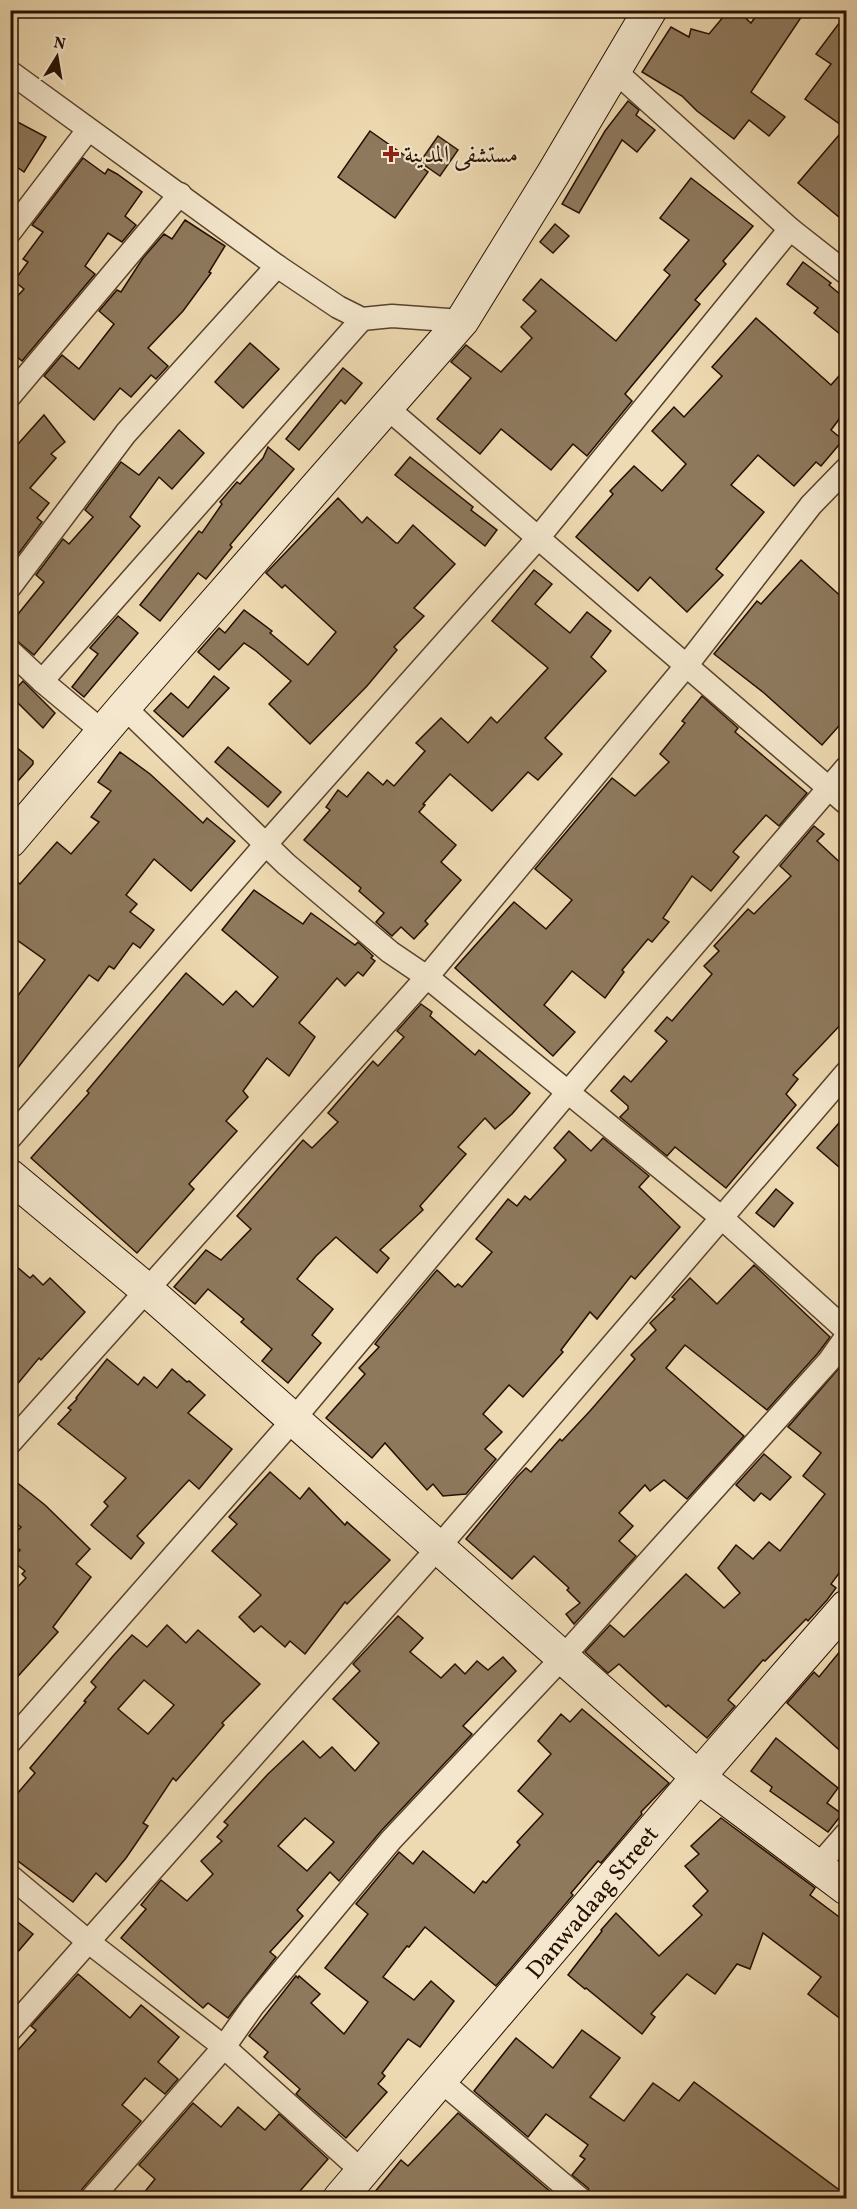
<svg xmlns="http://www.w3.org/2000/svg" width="857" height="2209" font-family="Vollkorn,Amiri,serif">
  <rect width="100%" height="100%" fill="#eedab2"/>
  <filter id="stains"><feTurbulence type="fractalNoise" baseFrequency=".00333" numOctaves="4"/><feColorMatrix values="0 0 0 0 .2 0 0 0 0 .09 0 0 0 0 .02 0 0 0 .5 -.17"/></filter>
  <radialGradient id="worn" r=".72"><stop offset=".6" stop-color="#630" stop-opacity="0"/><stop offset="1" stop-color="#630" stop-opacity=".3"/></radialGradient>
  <g fill="#8e795d" stroke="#260f00" stroke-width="1.5" fill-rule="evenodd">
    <path d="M 729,10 L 737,10 L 751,23 L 760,10 L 806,10 L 751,92 L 785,117 L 769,136 L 749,120 L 734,139 L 697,111 L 682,96 L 642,72 L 671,27 L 689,37 L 691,29 L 709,34 Z"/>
    <path d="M 846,14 L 846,223 L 798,183 L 845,128 L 805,99 L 831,64 L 816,54 Z"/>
    <path d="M 628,101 L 639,110 L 636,115 L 655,130 L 637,152 L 622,140 L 579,213 L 562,204 L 605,131 Z"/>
    <path d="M 10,118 L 46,137 L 24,172 L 10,162 Z"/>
    <path d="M 370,131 L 428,172 L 395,218 L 338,177 Z"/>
    <path d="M 438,136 L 458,150 L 440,176 L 420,162 Z"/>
    <path d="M 83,158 L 105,174 L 108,169 L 117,174 L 142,192 L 125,216 L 136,225 L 122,242 L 108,233 L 85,266 L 95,274 L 22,361 L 10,351 L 10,304 L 24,289 L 14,281 L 28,262 L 23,259 L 43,232 L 32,225 Z"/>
    <path d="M 691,178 L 753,226 L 723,261 L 726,264 L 695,300 L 700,304 L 625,394 L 632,401 L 587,456 L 573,444 L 551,470 L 501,429 L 480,454 L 437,419 L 471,378 L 451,362 L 466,345 L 501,372 L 532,338 L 521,327 L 536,311 L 523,300 L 541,279 L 616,341 L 670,275 L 664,270 L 689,240 L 660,218 Z"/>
    <path d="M 185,220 L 225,246 L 209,272 L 211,273 L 183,311 L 148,348 L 168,366 L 156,379 L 151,375 L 131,397 L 120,388 L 94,420 L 44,376 L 62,355 L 79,369 L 114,324 L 99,311 L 117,290 L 121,292 L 143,258 L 164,234 L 172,239 Z"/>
    <path d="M 555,224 L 569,236 L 553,253 L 540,242 Z"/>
    <path d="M 803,262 L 831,283 L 829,285 L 846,299 L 846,339 L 814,313 L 818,308 L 787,284 Z"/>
    <path d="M 756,318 L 831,385 L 846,368 L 846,410 L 831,430 L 843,440 L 821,466 L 816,462 L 794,486 L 758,455 L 731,485 L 764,512 L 716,569 L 723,575 L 687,612 L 650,577 L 638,591 L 576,537 L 613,494 L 610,491 L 634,466 L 662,491 L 686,464 L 652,431 L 674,407 L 684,417 L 722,376 L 712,367 Z"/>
    <path d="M 250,343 L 279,369 L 243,408 L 215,382 Z"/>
    <path d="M 343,368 L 362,383 L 345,404 L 341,400 L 299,450 L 286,439 Z"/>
    <path d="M 44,415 L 65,442 L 51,454 L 56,458 L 30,488 L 49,503 L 37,518 L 42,522 L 16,557 L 10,552 L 10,453 Z"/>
    <path d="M 179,430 L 204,453 L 172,489 L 159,477 L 130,517 L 140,526 L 34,655 L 10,635 L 10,624 L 44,582 L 36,575 L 63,539 L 69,544 L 93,517 L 85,510 L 121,462 L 139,475 Z"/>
    <path d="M 268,447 L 294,469 L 230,545 L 232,547 L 206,579 L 198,573 L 160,621 L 140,605 L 199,531 L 202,533 L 222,504 L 220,502 L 237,482 L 240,484 L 263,458 Z"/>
    <path d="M 410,457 L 473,507 L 471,510 L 497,530 L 485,546 L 395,475 Z"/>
    <path d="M 338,498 L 362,523 L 367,517 L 396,543 L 398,543 L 413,525 L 455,564 L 414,608 L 424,616 L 394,647 L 397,650 L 367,686 L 310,744 L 269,704 L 291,681 L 256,651 L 244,643 L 219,670 L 198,652 L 219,628 L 225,633 L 244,610 L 272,631 L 270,633 L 308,665 L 336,632 L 285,585 L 282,588 L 266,573 Z"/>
    <path d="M 801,560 L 846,601 L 846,718 L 822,745 L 764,693 L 714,654 L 757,601 L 761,604 Z"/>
    <path d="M 534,570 L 552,584 L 535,604 L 570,633 L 587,612 L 611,631 L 591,657 L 606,671 L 545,738 L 562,754 L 538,780 L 528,772 L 492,811 L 450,774 L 423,804 L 425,805 L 419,812 L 456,845 L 441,862 L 461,880 L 425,921 L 428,924 L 414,939 L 401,927 L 392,936 L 376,922 L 384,913 L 359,891 L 361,888 L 304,840 L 330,810 L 326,807 L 338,790 L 347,797 L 368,772 L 383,785 L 387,780 L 394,786 L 425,751 L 416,743 L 441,718 L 468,743 L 491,717 L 497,723 L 548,668 L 492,621 Z"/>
    <path d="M 118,616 L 138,633 L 84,697 L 72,687 L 98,654 L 90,648 Z"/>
    <path d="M 214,676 L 229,688 L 183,737 L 154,711 L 171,693 L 188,708 Z"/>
    <path d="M 23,681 L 55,713 L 43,728 L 10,695 Z"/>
    <path d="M 702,696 L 738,728 L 735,732 L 807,793 L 779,826 L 766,815 L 733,852 L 739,857 L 711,891 L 692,876 L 663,918 L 669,922 L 652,942 L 648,939 L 622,970 L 624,972 L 605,998 L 572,971 L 544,1005 L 575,1032 L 553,1056 L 455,968 L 514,902 L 546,929 L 572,900 L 535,869 L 612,778 L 635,796 L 669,762 L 660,754 L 685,723 L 682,721 Z"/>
    <path d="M 10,742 L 33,761 L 33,764 L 10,790 Z"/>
    <path d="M 228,747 L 281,792 L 268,807 L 215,762 Z"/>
    <path d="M 120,752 L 150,774 L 203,823 L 207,818 L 235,841 L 191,891 L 154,859 L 126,895 L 137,904 L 130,912 L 154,930 L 140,948 L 133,943 L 114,969 L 109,966 L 98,981 L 89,975 L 10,1078 L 10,1006 L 45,960 L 10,935 L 10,876 L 20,884 L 57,842 L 71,854 L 99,822 L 91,817 L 111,791 L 98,782 Z"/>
    <path d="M 814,826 L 824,834 L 817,841 L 846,868 L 846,1019 L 793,1075 L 798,1079 L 786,1094 L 796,1105 L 726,1188 L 675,1147 L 667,1156 L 620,1117 L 628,1109 L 628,1106 L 611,1091 L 624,1076 L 631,1082 L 667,1041 L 655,1031 L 667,1017 L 672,1021 L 712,974 L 704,966 L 719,951 L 714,946 L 726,933 L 748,909 L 754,914 L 791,876 L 780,866 Z"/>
    <path d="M 254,890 L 303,924 L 311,913 L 355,945 L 358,942 L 373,956 L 371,958 L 375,961 L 363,976 L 358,972 L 345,986 L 337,978 L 299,1023 L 315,1037 L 289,1076 L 267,1058 L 243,1091 L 248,1097 L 226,1121 L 237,1131 L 189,1184 L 194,1189 L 137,1253 L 31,1158 L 89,1093 L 87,1091 L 186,973 L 223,1005 L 236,991 L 253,1007 L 278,977 L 222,930 Z"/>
    <path d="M 421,1004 L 432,1012 L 430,1016 L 475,1055 L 479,1050 L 530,1093 L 512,1114 L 495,1129 L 485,1118 L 458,1147 L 466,1154 L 420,1206 L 423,1210 L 380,1250 L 389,1258 L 377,1273 L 336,1237 L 316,1256 L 297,1279 L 333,1309 L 312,1335 L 321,1343 L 288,1383 L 262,1361 L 272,1349 L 241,1322 L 244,1319 L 208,1289 L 195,1304 L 174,1287 L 206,1250 L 221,1260 L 251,1229 L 237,1216 L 303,1140 L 312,1148 L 338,1122 L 328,1113 L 373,1061 L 378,1066 L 404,1037 L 397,1031 Z"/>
    <path d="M 846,1115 L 846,1173 L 817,1148 Z"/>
    <path d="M 569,1131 L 591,1151 L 603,1138 L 649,1176 L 639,1187 L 680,1227 L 635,1279 L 631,1276 L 597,1319 L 590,1312 L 561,1350 L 563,1352 L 523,1397 L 509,1385 L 483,1414 L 502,1432 L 485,1449 L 496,1459 L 466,1494 L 443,1496 L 433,1484 L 427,1490 L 385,1443 L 372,1458 L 326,1418 L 365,1374 L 359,1368 L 379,1347 L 375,1344 L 378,1340 L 437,1270 L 455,1287 L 458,1284 L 462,1287 L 492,1252 L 476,1239 L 508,1199 L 517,1206 L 525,1196 L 530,1200 L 566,1160 L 554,1148 Z"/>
    <path d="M 776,1189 L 793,1203 L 774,1227 L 756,1213 Z"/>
    <path d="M 10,1261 L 30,1278 L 33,1275 L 43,1285 L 50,1278 L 85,1312 L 41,1360 L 39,1358 L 10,1393 Z"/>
    <path d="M 754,1265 L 830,1337 L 818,1353 L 767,1410 L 685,1345 L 666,1368 L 744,1436 L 687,1499 L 664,1480 L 650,1491 L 645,1485 L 619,1513 L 633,1526 L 619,1541 L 636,1556 L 574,1624 L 566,1614 L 580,1603 L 567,1590 L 569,1588 L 534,1556 L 512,1579 L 466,1539 L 517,1477 L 526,1468 L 531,1472 L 560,1439 L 562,1441 L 590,1411 L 635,1359 L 631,1355 L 656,1330 L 650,1323 L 675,1299 L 672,1297 L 690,1278 L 717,1304 Z"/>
    <path d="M 107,1359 L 138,1385 L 144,1377 L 157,1388 L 172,1369 L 187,1382 L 189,1381 L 205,1395 L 188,1413 L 232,1449 L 199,1489 L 189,1480 L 137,1536 L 144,1543 L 131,1559 L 91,1525 L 108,1506 L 104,1502 L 126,1478 L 58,1424 L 71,1410 L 68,1408 L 77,1399 L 76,1398 Z"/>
    <path d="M 846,1360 L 846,1564 L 831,1584 L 836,1588 L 827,1600 L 808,1621 L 806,1619 L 765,1661 L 763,1660 L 728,1700 L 735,1706 L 707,1738 L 668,1705 L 666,1707 L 619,1664 L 608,1673 L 585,1652 L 610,1625 L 624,1637 L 686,1574 L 724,1608 L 740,1593 L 718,1568 L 736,1545 L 753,1559 L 769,1542 L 780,1551 L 825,1494 L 803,1476 L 821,1453 L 788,1427 Z"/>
    <path d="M 764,1454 L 791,1477 L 770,1500 L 761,1493 L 754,1501 L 736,1485 Z"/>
    <path d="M 270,1472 L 300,1499 L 309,1488 L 345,1525 L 347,1522 L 390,1560 L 347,1604 L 345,1602 L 305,1654 L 290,1641 L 285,1647 L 261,1626 L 254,1632 L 239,1617 L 261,1595 L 212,1551 L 237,1524 L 229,1517 Z"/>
    <path d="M 10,1477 L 45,1505 L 90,1549 L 76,1564 L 91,1577 L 53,1627 L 58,1632 L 10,1685 L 10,1595 L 26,1578 L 22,1574 L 25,1571 L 11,1560 L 20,1550 L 10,1542 L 10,1538 L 21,1527 L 10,1519 Z"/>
    <path d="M 398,1616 L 423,1638 L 410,1652 L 441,1678 L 455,1664 L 465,1674 L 477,1661 L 488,1670 L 503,1657 L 516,1671 L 463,1726 L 472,1734 L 381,1831 L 339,1881 L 330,1872 L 297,1910 L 303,1916 L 270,1952 L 276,1957 L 228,2018 L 208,2003 L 203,2008 L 121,1938 L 146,1909 L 141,1905 L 161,1880 L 187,1901 L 213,1874 L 201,1861 L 222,1841 L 217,1837 L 228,1825 L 224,1822 L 268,1774 L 303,1741 L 320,1758 L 332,1747 L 355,1771 L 379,1743 L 333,1699 L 360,1671 L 353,1664 ZM 305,1818 L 334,1842 L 307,1871 L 278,1846 Z"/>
    <path d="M 167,1625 L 186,1643 L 198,1630 L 260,1684 L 222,1723 L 224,1725 L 176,1781 L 173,1778 L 143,1823 L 148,1826 L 126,1858 L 106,1882 L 96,1873 L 73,1902 L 10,1855 L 10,1802 L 35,1773 L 30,1768 L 86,1702 L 84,1701 L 96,1687 L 91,1682 L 113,1656 L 132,1635 L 147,1647 ZM 144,1680 L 174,1705 L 148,1734 L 118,1709 Z"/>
    <path d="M 846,1644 L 846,1756 L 787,1703 L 814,1672 L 819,1677 Z"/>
    <path d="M 582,1709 L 669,1783 L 641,1812 L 642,1814 L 601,1863 L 598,1861 L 571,1893 L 573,1895 L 496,1986 L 425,1927 L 409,1947 L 407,1946 L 383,1977 L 414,2000 L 431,1981 L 454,2001 L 420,2047 L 408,2039 L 382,2073 L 385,2076 L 378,2084 L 387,2092 L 346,2138 L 296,2094 L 300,2089 L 264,2057 L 268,2052 L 249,2036 L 296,1976 L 298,1978 L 299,1976 L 320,1994 L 311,2003 L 344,2034 L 368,2002 L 325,1968 L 368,1914 L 356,1904 L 399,1852 L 413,1864 L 423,1851 L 474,1893 L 483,1881 L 486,1883 L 520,1845 L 517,1842 L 543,1814 L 518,1791 L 551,1754 L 538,1741 L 561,1714 L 570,1722 Z"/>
    <path d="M 776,1738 L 838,1788 L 827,1803 L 842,1814 L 828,1832 L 770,1791 L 772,1787 L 751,1771 Z"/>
    <path d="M 721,1818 L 815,1888 L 810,1895 L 846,1922 L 846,2023 L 808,1994 L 821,1977 L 763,1933 L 750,1969 L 737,1964 L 715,1994 L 687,1974 L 651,2014 L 655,2017 L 642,2034 L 586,1988 L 585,1989 L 568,1975 L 602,1931 L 601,1930 L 616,1913 L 659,1956 L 702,1915 L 693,1906 L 708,1891 L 685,1866 L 699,1854 L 691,1846 Z"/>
    <path d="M 10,1916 L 33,1934 L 10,1961 Z"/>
    <path d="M 78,1974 L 130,2018 L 141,2005 L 179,2037 L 158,2062 L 178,2079 L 165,2094 L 145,2078 L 122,2105 L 141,2121 L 82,2189 L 79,2199 L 10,2199 L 10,2059 L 36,2030 L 31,2026 Z"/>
    <path d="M 582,2030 L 620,2058 L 590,2097 L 624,2121 L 653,2083 L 679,2101 L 694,2082 L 846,2195 L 846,2199 L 592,2199 L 588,2188 L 572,2175 L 585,2159 L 580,2156 L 588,2145 L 546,2114 L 528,2137 L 474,2091 L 516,2038 L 553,2068 Z"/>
    <path d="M 193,2103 L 221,2127 L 238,2107 L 265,2130 L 279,2114 L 328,2159 L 293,2199 L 139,2199 L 155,2179 L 139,2165 Z"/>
    <path d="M 458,2113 L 559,2199 L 369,2199 L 401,2160 L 408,2166 Z"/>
  </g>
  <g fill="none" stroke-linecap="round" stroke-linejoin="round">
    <defs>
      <g id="street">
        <path d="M 615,71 L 790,229 L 846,273"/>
        <path d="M 10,72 L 277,266 L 338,307 L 362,319 L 392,316 L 462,321"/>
        <path d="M 10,232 L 88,130"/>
        <path d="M 10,396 L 180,194"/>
        <path d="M 386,407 L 846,803"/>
        <path d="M 10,587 L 126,433 L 277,266"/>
        <path d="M 10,651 L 42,681 L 103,732"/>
        <path d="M 42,681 L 362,319"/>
        <path d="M 124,707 L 286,864 L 390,952 L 427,977 L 722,1218 L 846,1330"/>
        <path d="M 10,1138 L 266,844 L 538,538 L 790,229"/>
        <path d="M 10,1443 L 427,977 L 686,666 L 811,505 L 846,469"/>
        <path d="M 10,1742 L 293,1420 L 568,1092 L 846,768"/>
        <path d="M 818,1866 L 846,1834"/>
        <path d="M 10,1876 L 90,1943 L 224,2047 L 363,2172"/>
        <path d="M 10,2030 L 437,1549 L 846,1073"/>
        <path d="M 441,2081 L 579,2198"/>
        <path d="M 92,2198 L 224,2047 L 253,2006 L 391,1840 L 562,1658 L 829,1361 L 846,1337"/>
      </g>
      <g id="secondary">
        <path d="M 10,841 L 124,707 L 462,321 L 553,174 L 650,10"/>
        <path d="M 10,1176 L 147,1290 L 698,1777 L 846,1888"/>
        <path d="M 340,2198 L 698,1777 L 846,1607"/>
      </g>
    </defs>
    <use href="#street" stroke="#58422c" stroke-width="25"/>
    <use href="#secondary" stroke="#260f00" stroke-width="35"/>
    <use href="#street" stroke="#f4e7cd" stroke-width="22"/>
    <use href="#secondary" stroke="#f4e7cd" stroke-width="33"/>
  </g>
  <path fill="#8f2418" stroke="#f4e7cd" stroke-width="2" d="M388 145h6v6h6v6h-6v6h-6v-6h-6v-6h6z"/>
  <g text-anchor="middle" stroke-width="4.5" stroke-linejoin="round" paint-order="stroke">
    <g font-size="24" fill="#260f00" stroke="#f4e7cd" text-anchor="start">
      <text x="404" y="162">مستشفى المدينة</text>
    </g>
    <g font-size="24" fill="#260f00" stroke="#f4e7cd">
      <text transform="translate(592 1902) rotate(-50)" y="8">Danwadaag Street</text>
    </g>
  </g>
  <rect width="857" height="2209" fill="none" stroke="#eedab2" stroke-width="36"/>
  <rect x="12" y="12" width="833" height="2185" fill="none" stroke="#260f00" stroke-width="3"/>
  <rect x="18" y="18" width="821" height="2173" fill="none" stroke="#260f00" stroke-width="1.5"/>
  <g transform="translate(57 57) rotate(11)" stroke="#f4e7cd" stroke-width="4.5" paint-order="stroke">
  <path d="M0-4.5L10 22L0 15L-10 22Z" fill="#260f00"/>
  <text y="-9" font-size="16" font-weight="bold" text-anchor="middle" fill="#260f00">N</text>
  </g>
  <rect width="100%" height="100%" filter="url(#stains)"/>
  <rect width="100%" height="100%" fill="url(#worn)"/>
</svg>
